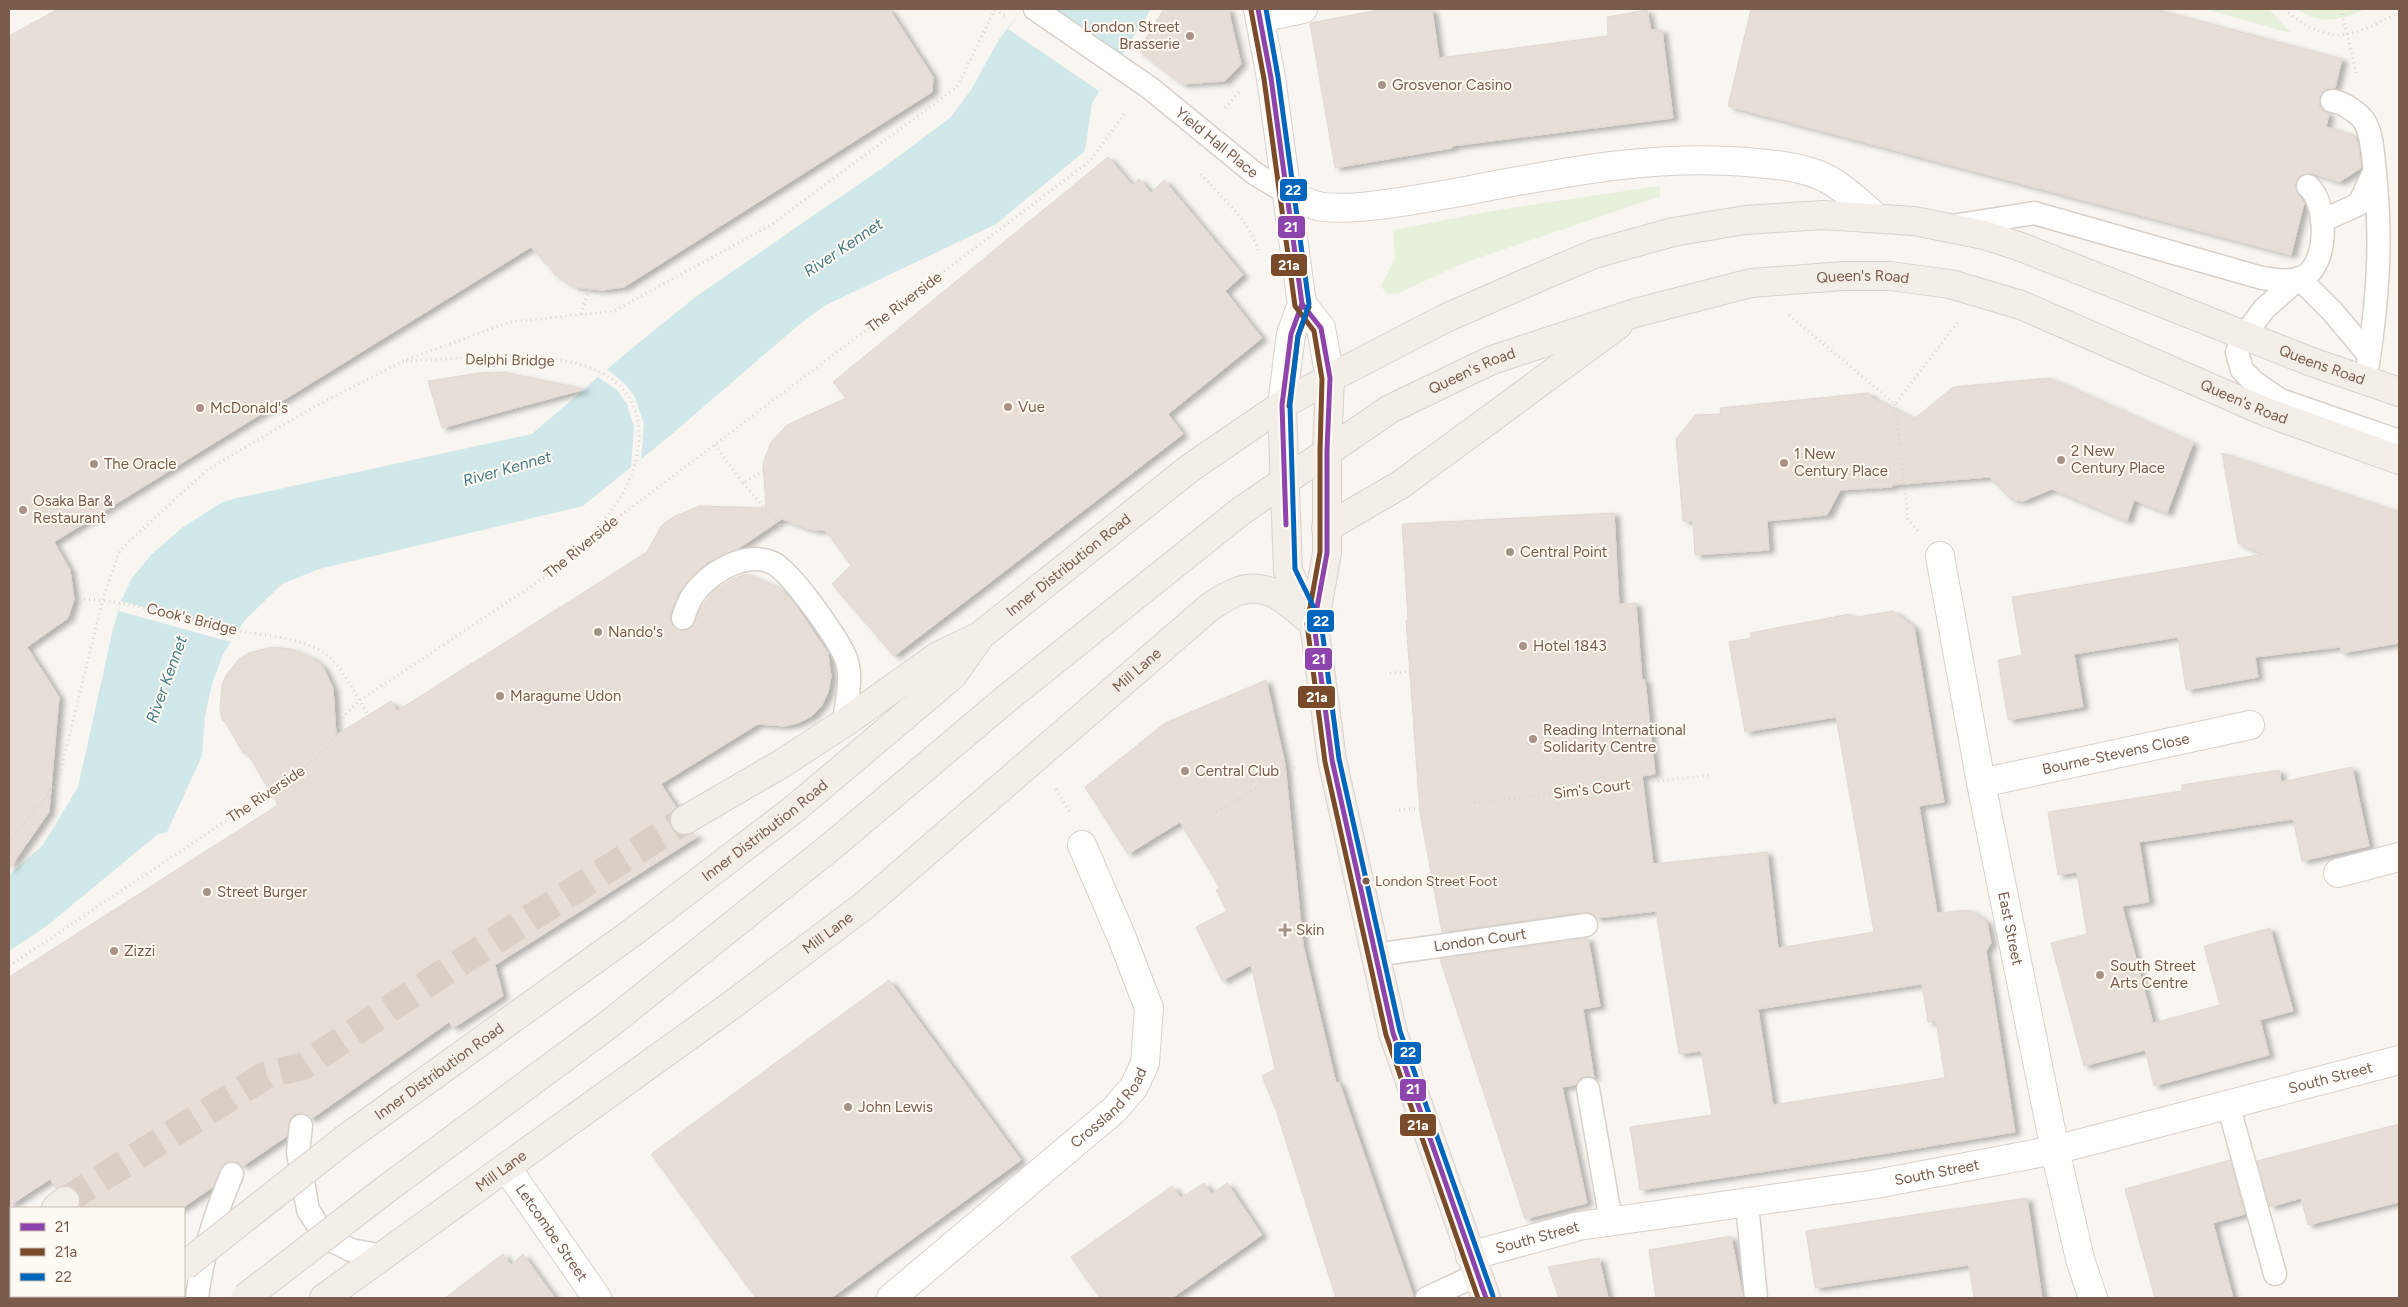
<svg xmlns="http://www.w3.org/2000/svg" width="2408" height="1307" font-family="Figtree,sans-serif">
  <defs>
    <filter id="shadow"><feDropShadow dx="5.5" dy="3" stdDeviation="2.5" flood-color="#0004"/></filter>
  </defs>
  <rect width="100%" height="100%" fill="#f9f5f0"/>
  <g fill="#e7f0db">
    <path d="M 2204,9 L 2269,9 L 2291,33 Z"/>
    <path d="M 2297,9 L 2366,9 C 2342,20 2320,26 2297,9 Z"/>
    <path d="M 1659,186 L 1660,196 L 1461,264 L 1397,294 L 1386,293 L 1381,286 L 1395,259 L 1393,230 L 1498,210 Z"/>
  </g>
  <path fill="#d0e8ea" d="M 1022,9 L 1151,9 L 1092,103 L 1085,151 L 996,224 L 824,306 L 795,328 L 672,434 L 583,506 L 319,569 L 282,584 L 245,620 L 223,654 L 212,684 L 205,716 L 202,756 L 167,832 L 158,834 L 48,925 L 9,951 L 9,875 L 43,845 L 78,787 L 112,633 L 121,601 L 132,578 L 151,555 L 183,527 L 221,503 L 233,499 L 532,434 L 619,359 L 694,298 L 891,162 L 951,117 L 971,90 L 998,41 Z"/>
  <g fill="#f9f5f0">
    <path d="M 1022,9 L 1052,9 L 1123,57 L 1099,91 L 1008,29 Z"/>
    <path d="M 607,369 L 625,384 L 635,397 L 644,425 L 641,459 L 631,467 L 634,427 L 627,404 L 617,390 L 598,377 Z"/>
    <path d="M 121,601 L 238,631 L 231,642 L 119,611 Z"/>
  </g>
  <g fill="#e6ded7" stroke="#e2d8d2" fill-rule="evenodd" filter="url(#shadow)">
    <path d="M 58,9 L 889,9 L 933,77 L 932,92 L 624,287 L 602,290 L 575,287 L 555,274 L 531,247 L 54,542 L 70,570 L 74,599 L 68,618 L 27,647 L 59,697 L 49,812 L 9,869 L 9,36 Z"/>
    <path d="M 1164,9 L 1228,9 L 1241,64 L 1225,81 L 1182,84 L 1138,50 Z"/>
    <path d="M 1384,9 L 1432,9 L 1439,58 L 1608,36 L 1607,17 L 1647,10 L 1651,30 L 1662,30 L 1673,118 L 1452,146 L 1452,148 L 1335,168 L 1310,23 Z"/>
    <path d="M 1751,9 L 2155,9 L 2342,59 L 2335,88 L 2328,88 L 2322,92 L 2319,98 L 2319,105 L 2323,111 L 2329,114 L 2326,127 L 2353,135 L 2358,143 L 2361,168 L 2339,182 L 2312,173 L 2300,176 L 2296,182 L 2295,188 L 2304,203 L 2291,255 L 1728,106 Z"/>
    <path d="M 1108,157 L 1132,185 L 1139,179 L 1151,193 L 1164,180 L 1243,275 L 1225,291 L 1262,338 L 1168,414 L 1183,434 L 894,656 L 832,584 L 851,565 L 825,530 L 813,530 L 782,519 L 739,548 L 708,562 L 687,582 L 678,594 L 670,614 L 670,621 L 674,627 L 685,631 L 691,628 L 701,607 L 714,591 L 732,579 L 746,574 L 779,588 L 792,600 L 828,653 L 831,677 L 828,692 L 822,705 L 812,716 L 798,723 L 785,726 L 758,724 L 661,784 L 676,807 L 671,813 L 669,820 L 672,828 L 678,834 L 686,836 L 694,833 L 697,837 L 495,965 L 503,996 L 453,1028 L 449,1022 L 311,1119 L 303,1113 L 295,1114 L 290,1119 L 287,1136 L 243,1166 L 237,1162 L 224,1163 L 213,1187 L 182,1208 L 79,1208 L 80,1199 L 77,1191 L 70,1186 L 63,1186 L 56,1188 L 50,1179 L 9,1206 L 9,977 L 278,805 L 246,751 L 243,753 L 226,723 L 222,720 L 220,708 L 222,685 L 226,675 L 240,658 L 249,653 L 271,647 L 291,649 L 312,658 L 323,667 L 333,688 L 336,735 L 391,701 L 397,711 L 625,566 L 647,552 L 661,526 L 673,517 L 699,506 L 766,508 L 763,463 L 771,442 L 787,425 L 846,398 L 833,382 Z"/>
    <path d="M 503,372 L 585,389 L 442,428 L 428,381 L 479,373 Z"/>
    <path d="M 2049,378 L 2193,443 L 2167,513 L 2134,500 L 2127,521 L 2052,489 L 2023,501 L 2011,499 L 1989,477 L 1892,485 L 1892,487 L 1840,490 L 1827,515 L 1767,521 L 1769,550 L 1695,555 L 1693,521 L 1683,521 L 1676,439 L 1695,415 L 1721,414 L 1720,408 L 1868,393 L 1874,399 L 1914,419 L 1953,387 Z"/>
    <path d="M 2222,453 L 2399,512 L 2399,643 L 2342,653 L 2340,647 L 2255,657 L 2258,677 L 2186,690 L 2178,637 L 2074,654 L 2083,707 L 2008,720 L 1998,660 L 2022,655 L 2012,597 L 2264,554 L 2238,543 Z"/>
    <path d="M 1614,513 L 1619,604 L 1636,603 L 1642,680 L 1645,680 L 1655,774 L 1642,776 L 1653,864 L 1767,852 L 1778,948 L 1874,932 L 1836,717 L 1745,732 L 1729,642 L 1751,638 L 1750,633 L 1850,614 L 1851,618 L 1893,611 L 1914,627 L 1944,802 L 1919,806 L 1937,913 L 1969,910 L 1987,922 L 1991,943 L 1986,951 L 2015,1132 L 1888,1153 L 1640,1190 L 1630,1127 L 1712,1115 L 1701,1051 L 1679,1054 L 1656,911 L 1597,918 L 1591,913 L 1584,912 L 1442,932 L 1420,813 L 1406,620 L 1408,620 L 1402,524 ZM 1922,984 L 1928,1022 L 1936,1021 L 1945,1078 L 1773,1105 L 1758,1009 Z"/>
    <path d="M 1266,680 L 1285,764 L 1303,945 L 1336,1083 L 1339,1082 L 1414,1298 L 1336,1298 L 1276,1110 L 1262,1076 L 1275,1069 L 1251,965 L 1222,981 L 1196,927 L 1227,911 L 1216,890 L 1220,888 L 1180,822 L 1128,854 L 1085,787 L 1165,723 Z"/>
    <path d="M 2352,767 L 2369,846 L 2302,861 L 2293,819 L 2139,842 L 2149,902 L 2122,906 L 2153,1023 L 2220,1005 L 2204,946 L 2270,928 L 2293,1011 L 2260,1020 L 2269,1055 L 2154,1086 L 2145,1050 L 2084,1066 L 2051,943 L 2087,934 L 2077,872 L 2058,875 L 2048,812 L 2182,791 L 2182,785 L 2279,770 L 2281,782 Z"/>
    <path d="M 1588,938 L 1600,1006 L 1583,1009 L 1594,1078 L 1585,1076 L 1579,1079 L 1576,1085 L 1562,1087 L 1587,1203 L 1525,1219 L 1440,959 Z"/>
    <path d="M 889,980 L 1021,1160 L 831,1298 L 756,1298 L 651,1154 Z"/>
    <path d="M 2399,1124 L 2399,1202 L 2308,1225 L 2301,1198 L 2270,1207 L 2257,1161 Z"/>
    <path d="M 2230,1160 L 2245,1214 L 2213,1223 L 2233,1298 L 2155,1298 L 2125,1189 Z"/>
    <path d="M 1204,1183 L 1212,1194 L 1227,1183 L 1262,1235 L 1172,1298 L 1100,1298 L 1071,1257 L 1172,1186 L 1181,1198 Z"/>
    <path d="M 2027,1198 L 2042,1298 L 1974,1298 L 1969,1265 L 1815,1288 L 1806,1231 Z"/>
    <path d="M 1731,1236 L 1743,1298 L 1656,1298 L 1649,1250 Z"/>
    <path d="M 503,1254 L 511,1265 L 523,1254 L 555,1298 L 445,1298 Z"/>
    <path d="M 1599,1258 L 1608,1298 L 1559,1298 L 1548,1267 Z"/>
  </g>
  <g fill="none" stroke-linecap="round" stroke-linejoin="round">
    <path stroke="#d9cfc7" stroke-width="28" stroke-dasharray="28 14" stroke-linecap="butt" d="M 65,1201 L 266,1075 L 303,1066 L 442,974 L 685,820"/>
    <defs>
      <g id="lane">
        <path id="s1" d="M 1035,9 L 1150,88 L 1254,173 L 1287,193"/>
        <path d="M 2332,101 C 2343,102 2361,114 2366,124 C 2373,139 2373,157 2375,173 C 2382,241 2378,296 2368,364"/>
        <path d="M 2322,221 L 2359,204 L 2374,172"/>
        <path d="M 1952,226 L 2034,213 L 2262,278 C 2276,280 2290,283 2303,277 C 2329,265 2328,203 2308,186"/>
        <path d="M 2369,355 L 2332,311 L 2299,278 L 2264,309 L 2244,336 L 2237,352 L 2242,370 L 2254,382 L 2280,400 L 2399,441"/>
        <path d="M 683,618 C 685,612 687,606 690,600 C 704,575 745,549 773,563 C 793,574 835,635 845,656 C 854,676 846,702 844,723"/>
        <path id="s2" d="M 1375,955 L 1586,925"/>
        <path d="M 1588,1089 L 1611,1221"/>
        <path d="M 2228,1104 L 2275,1274"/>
        <path d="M 301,1126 L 298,1152 L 308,1210 L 326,1238 L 351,1250 L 383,1256"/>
        <path d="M 1747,1203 L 1756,1298"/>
        <path d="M 197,1298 C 202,1255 215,1214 232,1174"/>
        <path d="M 1427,1298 L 1477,1275"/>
      </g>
      <g id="street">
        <path d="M 1258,9 L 1271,78 L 1302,304 L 1321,328 L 1330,378"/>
        <path d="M 1260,18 L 1303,9"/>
        <path d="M 1287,193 C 1296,197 1305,202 1314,205 C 1344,214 1417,199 1449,194 C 1550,175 1654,152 1757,163 C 1779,165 1799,167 1819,175 C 1841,184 1859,203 1877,218"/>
        <path d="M 1282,405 L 1291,334 L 1302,304"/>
        <path id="s3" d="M 1940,556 L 1981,783 L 2055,1150 L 2080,1259 L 2093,1298"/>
        <path id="s4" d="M 1981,783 L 2250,725"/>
        <path d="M 2338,873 L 2399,857"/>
        <path id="s5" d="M 506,1167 L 597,1298"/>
        <path id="s6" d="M 1470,1256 L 1579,1226 L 1876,1184 L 2055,1150 L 2399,1060"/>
        <path id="s7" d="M 891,1298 L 1114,1110 L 1134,1087 L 1145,1063 L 1149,1008 L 1122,938 L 1082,845"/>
      </g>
      <g id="primary">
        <path d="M 1330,378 L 1327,451 L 1327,553 L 1314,624 L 1332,760 L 1393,1033 L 1486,1298"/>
        <path d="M 1282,405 L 1288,571 L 1310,616"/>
        <path d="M 1326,528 L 1400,485 L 1618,325"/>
        <path d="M 685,820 L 781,764 L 844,723 L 938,656 L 978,637"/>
        <path id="s8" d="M 345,1139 L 633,932 L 793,810 L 953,675 L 981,635 L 1190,468 L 1282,405 L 1330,378 L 1446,318 L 1528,282 L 1594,254 L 1673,232 L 1745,220 L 1823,215 L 1914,221 L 1984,235 L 2021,247 L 2309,361 L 2399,392"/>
        <path id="s9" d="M 385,1190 L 608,1025 L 833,845 L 1006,699 L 1241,511 L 1390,409 L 1492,360 L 1635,313 L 1751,283 L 1843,276 L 1890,276 L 1950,284 L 2021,305 L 2266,412 L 2399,460"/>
        <path d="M 56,1208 L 65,1201"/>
        <path d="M 9,1243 L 11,1241"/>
        <path d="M 9,1264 L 11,1265"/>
        <path d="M 92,1296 L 96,1298"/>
        <path d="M 145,1298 L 148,1296"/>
        <path id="s10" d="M 324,1298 L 729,1007 L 865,905 L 1211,606 C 1220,601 1229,594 1239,591 C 1270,580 1292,606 1314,624"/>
      </g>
    </defs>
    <use href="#lane" stroke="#d7d1cb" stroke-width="25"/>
    <use href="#street" stroke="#d7d1cb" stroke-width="30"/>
    <use href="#primary" stroke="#dad1cc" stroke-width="30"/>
    <g stroke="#dcd5d0" stroke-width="3" stroke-dasharray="1 4" stroke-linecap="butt">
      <path d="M 2285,9 C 2301,25 2324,38 2348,34 C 2362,32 2385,19 2399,13"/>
      <path d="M 2341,9 L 2357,76"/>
      <path d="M 995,10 L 1005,16"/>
      <path d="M 1225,108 L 1239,92"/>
      <path d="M 1201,174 C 1220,196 1250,221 1258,250"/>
      <path d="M 581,314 L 589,289"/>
      <path d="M 1789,315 L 1895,404 L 1958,322"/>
      <path d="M 406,361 C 458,359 513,352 565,361 C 633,372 655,421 628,483 C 620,502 606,517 594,533"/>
      <path d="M 1895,404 L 1908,519 L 1918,531"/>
      <path d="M 715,445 L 743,483 L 764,470"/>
      <path d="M 743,483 L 779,524 L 780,533"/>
      <path d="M 74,599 C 131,599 183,619 239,631 C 266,636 300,637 324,653 C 342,665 357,697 368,715"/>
      <path d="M 1390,673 L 1410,671"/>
      <path d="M 1056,789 L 1071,814"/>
      <path d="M 1474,803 L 1710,775"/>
      <path d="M 1399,810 L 1419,808"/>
      <path d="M 1203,819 L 1298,765"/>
      <path d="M 9,842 L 58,782 L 103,599 L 120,550 L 207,470 L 312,408 L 403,361 L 510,322 L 614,311 L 771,225 L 957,87 L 995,9"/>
      <path d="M 9,966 L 302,770 L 329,747 L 344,716 L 359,701 L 545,577 L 591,538 L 1090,161 L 1126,111"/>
    </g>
    <use href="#lane" stroke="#fefefd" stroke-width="22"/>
    <use href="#street" stroke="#fefefd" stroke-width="28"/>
    <use href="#primary" stroke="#f3eee8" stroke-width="28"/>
    <defs>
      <g id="primary-bridge">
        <path d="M 184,1266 L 345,1139"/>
        <path d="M 245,1298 L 385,1190"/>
      </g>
    </defs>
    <use href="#primary-bridge" stroke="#dad1cc" stroke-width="30" stroke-linecap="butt"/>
    <use href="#primary-bridge" stroke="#f3eee8" stroke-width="28"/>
    <defs>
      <g id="bus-1">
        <path d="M 1258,9 L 1271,78 L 1302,304 L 1321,328 L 1330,378 L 1327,451 L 1327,553 L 1314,624 L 1332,760 L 1393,1033 L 1486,1298"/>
        <path d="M 1286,525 L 1282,405 L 1291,334 L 1302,304"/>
      </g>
      <g id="bus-2">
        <path d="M 1251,10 L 1264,79 L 1295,306 L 1314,331 L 1322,379 L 1320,451 L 1320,552 L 1307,624 L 1325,762 L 1386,1035 L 1478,1298"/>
        <path d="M 1289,406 L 1298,336 L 1309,307"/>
      </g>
      <path id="bus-3" d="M 1266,9 L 1278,77 L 1309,304 L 1298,336 L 1290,405 L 1295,569 L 1321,622 L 1339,759 L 1400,1031 L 1493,1296"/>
    </defs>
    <use href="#bus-1" stroke="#fffaf3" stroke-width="9"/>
    <use href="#bus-2" stroke="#fffaf3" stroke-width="9"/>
    <use href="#bus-3" stroke="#fffaf3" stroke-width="9"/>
    <use href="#bus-1" stroke="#8e44ad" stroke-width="5"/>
    <use href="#bus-2" stroke="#7a4b2a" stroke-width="5"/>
    <use href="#bus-3" stroke="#0065bd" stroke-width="5"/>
  </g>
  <g fill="#a69286" stroke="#fffaf3" stroke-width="2">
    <circle cx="1190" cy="36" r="5"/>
    <circle cx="1382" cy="85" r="5"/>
    <circle cx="1008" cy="407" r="5"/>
    <circle cx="200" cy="408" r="5"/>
    <circle cx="2061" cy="460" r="5"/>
    <circle cx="1784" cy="463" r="5"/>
    <circle cx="94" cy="464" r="5"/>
    <circle cx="23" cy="510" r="5"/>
    <circle cx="1510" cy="552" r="5"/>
    <circle cx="598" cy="632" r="5"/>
    <circle cx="1523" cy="646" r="5"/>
    <circle cx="500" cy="696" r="5"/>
    <circle cx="1533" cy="739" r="5"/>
    <circle cx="1185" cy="771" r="5"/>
    <circle cx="207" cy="892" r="5"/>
    <path d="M1282.5 922.5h5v5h5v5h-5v5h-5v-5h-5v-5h5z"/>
    <circle cx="114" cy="951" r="5"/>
    <circle cx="2100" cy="975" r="5"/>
    <circle cx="848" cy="1107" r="5"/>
  </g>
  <circle fill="#7a5c4d" stroke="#fffaf3" stroke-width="2" cx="1366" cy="881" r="4.5"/>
  <g text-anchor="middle" stroke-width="4" stroke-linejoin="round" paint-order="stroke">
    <g font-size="14" fill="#7a5c4d" stroke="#fffaf3" text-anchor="start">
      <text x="1375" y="886">London Street Foot</text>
    </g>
    <g font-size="15" fill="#7a5c4d" stroke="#fffaf3" text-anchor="start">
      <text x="1180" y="32" text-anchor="end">London Street<tspan x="1180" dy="17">Brasserie</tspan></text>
      <text x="1392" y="90">Grosvenor Casino</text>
      <text x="1018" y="412">Vue</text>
      <text x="210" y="413">McDonald's</text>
      <text x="2071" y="456">2 New<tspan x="2071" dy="17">Century Place</tspan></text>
      <text x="1794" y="459">1 New<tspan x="1794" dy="17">Century Place</tspan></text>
      <text x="104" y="469">The Oracle</text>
      <text x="33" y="506">Osaka Bar &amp;<tspan x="33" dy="17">Restaurant</tspan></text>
      <text x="1520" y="557">Central Point</text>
      <text x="608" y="637">Nando's</text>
      <text x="1533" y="651">Hotel 1843</text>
      <text x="510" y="701">Maragume Udon</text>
      <text x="1543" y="735">Reading International<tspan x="1543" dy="17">Solidarity Centre</tspan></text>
      <text x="1195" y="776">Central Club</text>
      <text x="217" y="897">Street Burger</text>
      <text x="1296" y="935">Skin</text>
      <text x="124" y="956">Zizzi</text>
      <text x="2110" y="971">South Street<tspan x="2110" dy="17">Arts Centre</tspan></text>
      <text x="858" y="1112">John Lewis</text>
    </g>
    <g font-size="15" fill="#7a5c4d" stroke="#fffaf3">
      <text dy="5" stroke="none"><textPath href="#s1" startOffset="226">Yield Hall Place</textPath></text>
      <text dy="5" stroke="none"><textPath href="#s9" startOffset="1769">Queen's Road</textPath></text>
      <text transform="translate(904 302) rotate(-37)" y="5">The Riverside</text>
      <text transform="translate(510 360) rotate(1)" y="5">Delphi Bridge</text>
      <text dy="5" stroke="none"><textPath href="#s8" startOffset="2298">Queens Road</textPath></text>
      <text dy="5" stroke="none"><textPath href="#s9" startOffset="1364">Queen's Road</textPath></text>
      <text dy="5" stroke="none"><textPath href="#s9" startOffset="2174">Queen's Road</textPath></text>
      <text transform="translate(581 547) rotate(-39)" y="5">The Riverside</text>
      <text dy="5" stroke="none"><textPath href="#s8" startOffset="926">Inner Distribution Road</textPath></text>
      <text transform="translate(192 619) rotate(14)" y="5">Cook's Bridge</text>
      <text dy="5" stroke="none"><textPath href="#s10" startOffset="1028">Mill Lane</textPath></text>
      <text dy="5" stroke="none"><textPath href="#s4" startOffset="138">Bourne-Stevens Close</textPath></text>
      <text transform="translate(1592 789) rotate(-7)" y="5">Sim's Court</text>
      <text transform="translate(266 794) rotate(-34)" y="5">The Riverside</text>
      <text dy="5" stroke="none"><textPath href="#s8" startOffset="521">Inner Distribution Road</textPath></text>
      <text dy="5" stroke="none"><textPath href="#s3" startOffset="379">East Street</textPath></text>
      <text dy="5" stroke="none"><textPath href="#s10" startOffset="622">Mill Lane</textPath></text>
      <text dy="5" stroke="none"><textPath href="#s2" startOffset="106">London Court</textPath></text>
      <text dy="5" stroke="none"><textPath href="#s8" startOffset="116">Inner Distribution Road</textPath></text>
      <text dy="5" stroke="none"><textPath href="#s6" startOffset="880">South Street</textPath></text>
      <text dy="5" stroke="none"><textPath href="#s7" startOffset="290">Crossland Road</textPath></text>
      <text dy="5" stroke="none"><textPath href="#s10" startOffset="218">Mill Lane</textPath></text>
      <text dy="5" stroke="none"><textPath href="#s6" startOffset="475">South Street</textPath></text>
      <text dy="5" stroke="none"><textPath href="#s5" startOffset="80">Letcombe Street</textPath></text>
      <text dy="5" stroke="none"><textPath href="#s6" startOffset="70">South Street</textPath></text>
    </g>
    <g font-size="16" font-style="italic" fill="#437c86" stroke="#fffaf3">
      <text transform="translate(843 247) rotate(-34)" y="6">River Kennet</text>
      <text transform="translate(507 468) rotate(-16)" y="6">River Kennet</text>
      <text transform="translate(166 679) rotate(-70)" y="6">River Kennet</text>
    </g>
  </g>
  <g stroke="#fffaf3" stroke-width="2">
    <rect x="1279" y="178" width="29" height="24" rx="5" fill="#0065bd"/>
    <rect x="1277" y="215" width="29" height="24" rx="5" fill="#8e44ad"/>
    <rect x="1270" y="253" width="38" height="24" rx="5" fill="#7a4b2a"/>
    <rect x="1306" y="609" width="29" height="24" rx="5" fill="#0065bd"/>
    <rect x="1304" y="647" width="29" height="24" rx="5" fill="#8e44ad"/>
    <rect x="1297" y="685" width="39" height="24" rx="5" fill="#7a4b2a"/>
    <rect x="1393" y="1041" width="29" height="24" rx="5" fill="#0065bd"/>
    <rect x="1399" y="1078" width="28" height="24" rx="5" fill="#8e44ad"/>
    <rect x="1399" y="1113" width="38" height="24" rx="5" fill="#7a4b2a"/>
  </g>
  <g font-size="14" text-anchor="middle" font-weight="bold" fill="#fff">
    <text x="1293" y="195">22</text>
    <text x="1291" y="232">21</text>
    <text x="1289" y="270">21a</text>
    <text x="1321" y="626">22</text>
    <text x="1319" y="664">21</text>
    <text x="1317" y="702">21a</text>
    <text x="1408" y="1057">22</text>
    <text x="1413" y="1094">21</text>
    <text x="1418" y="1130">21a</text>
  </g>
  <rect width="2408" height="1307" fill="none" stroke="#7a5c4d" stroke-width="20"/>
  <rect x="10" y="1207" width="175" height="90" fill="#fffaf3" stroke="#cabbb1"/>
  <rect x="20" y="1223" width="25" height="8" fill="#8e44ad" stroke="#cabbb1"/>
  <text x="55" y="1232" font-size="15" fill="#7a5c4d">21</text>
  <rect x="20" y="1248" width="25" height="8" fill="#7a4b2a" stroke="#cabbb1"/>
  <text x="55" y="1257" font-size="15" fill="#7a5c4d">21a</text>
  <rect x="20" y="1273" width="25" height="8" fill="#0065bd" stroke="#cabbb1"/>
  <text x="55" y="1282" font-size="15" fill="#7a5c4d">22</text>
</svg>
